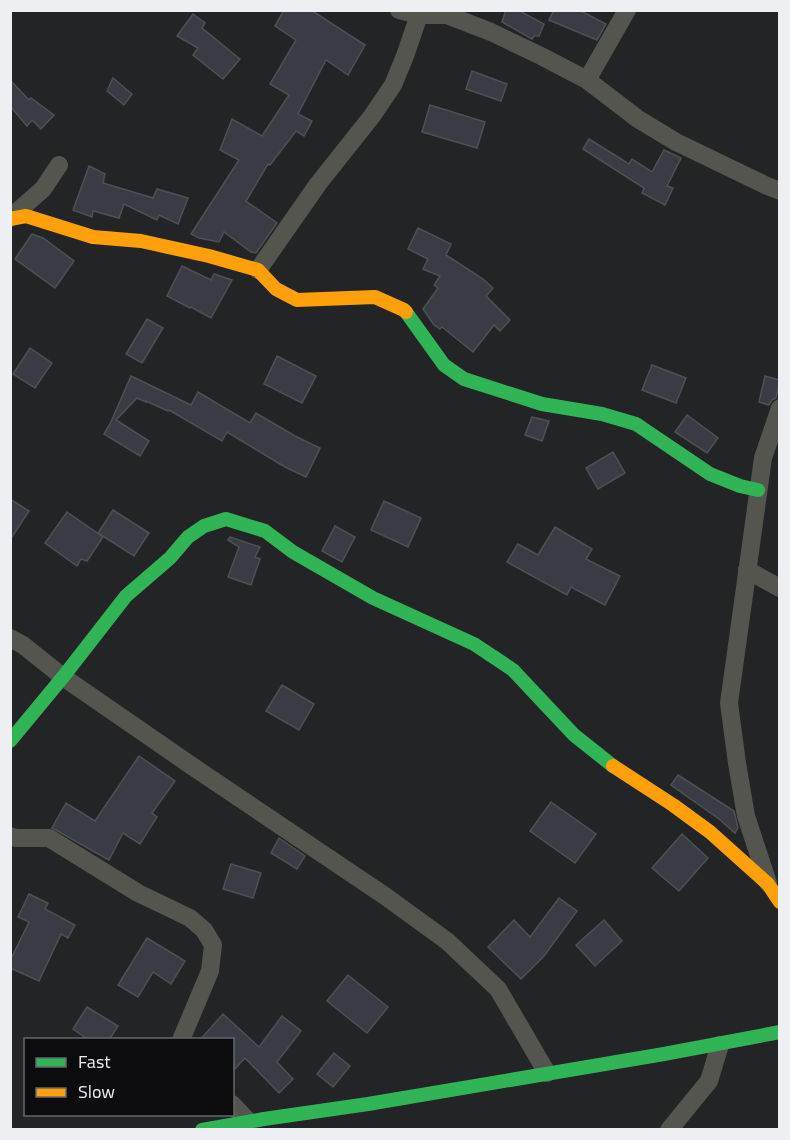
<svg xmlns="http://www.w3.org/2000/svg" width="790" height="1140" font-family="'Titillium Web',sans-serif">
  <rect width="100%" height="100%" fill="#222426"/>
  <g fill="#393c44" stroke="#4f5052" stroke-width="1.5">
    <path d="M 284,10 L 311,10 L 365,45 L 348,75 L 326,60 L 298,114 L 312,121 L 304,136 L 296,131 L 270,165 L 268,164 L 246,201 L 277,223 L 256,253 L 251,252 L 224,232 L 219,242 L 199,238 L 191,234 L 239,160 L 220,150 L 232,119 L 262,136 L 289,95 L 270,84 L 296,40 L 275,26 Z"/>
    <path d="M 506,10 L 518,10 L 544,24 L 539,36 L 534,36 L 532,39 L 502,22 Z"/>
    <path d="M 554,10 L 579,10 L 606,24 L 597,40 L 549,20 Z"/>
    <path d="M 193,14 L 205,23 L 202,28 L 240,59 L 223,79 L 193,55 L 198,48 L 177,36 Z"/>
    <path d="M 472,71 L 507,84 L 501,101 L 466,89 Z"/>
    <path d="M 113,78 L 132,94 L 124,105 L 107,91 Z"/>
    <path d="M 10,80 L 29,100 L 31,98 L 54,115 L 41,129 L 32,120 L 27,126 L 10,106 Z"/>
    <path d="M 430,105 L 485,122 L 477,148 L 422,132 Z"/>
    <path d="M 589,139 L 629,164 L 632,159 L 652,172 L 664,150 L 681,158 L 667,186 L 673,188 L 665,205 L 642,193 L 644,188 L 583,149 Z"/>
    <path d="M 89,166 L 105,174 L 103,183 L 153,198 L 157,189 L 188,198 L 178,224 L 159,215 L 157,220 L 124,204 L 119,218 L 93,211 L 92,217 L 73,210 Z"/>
    <path d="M 418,228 L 451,244 L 446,255 L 483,279 L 493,288 L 486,296 L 510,320 L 500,331 L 494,325 L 473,352 L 442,327 L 440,329 L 434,325 L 423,309 L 438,288 L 434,285 L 440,276 L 423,269 L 428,259 L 408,249 Z"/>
    <path d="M 32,234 L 43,238 L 74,261 L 55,288 L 15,259 Z"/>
    <path d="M 182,266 L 211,280 L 214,274 L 232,280 L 211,318 L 191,307 L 190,308 L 167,296 Z"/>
    <path d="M 147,319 L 163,328 L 142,363 L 126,354 Z"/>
    <path d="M 30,348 L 52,363 L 35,388 L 13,374 Z"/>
    <path d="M 277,356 L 316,376 L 302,403 L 264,384 Z"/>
    <path d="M 652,365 L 686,378 L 676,403 L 642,390 Z"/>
    <path d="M 131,376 L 191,405 L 198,392 L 250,423 L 256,413 L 295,436 L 320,448 L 306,477 L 285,467 L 227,432 L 222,441 L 169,410 L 168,411 L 146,401 L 146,402 L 137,398 L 116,420 L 149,441 L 140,456 L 104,434 L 110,424 Z"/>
    <path d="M 765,376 L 780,380 L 776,398 L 772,400 L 769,405 L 759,402 Z"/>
    <path d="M 687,415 L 718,438 L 707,453 L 675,432 Z"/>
    <path d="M 532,417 L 549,421 L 542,441 L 525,435 Z"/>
    <path d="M 613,452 L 625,473 L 598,489 L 586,468 Z"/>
    <path d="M 10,499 L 29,511 L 10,540 Z"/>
    <path d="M 384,501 L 421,518 L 408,547 L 371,530 Z"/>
    <path d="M 113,510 L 149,533 L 134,556 L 98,533 Z"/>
    <path d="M 67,512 L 103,537 L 87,561 L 81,559 L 77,566 L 45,543 Z"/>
    <path d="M 335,526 L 355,537 L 342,562 L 322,551 Z"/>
    <path d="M 555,527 L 592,549 L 586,559 L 620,576 L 605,605 L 571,587 L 567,595 L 507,562 L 518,544 L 538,555 Z"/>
    <path d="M 230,537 L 260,547 L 255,557 L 260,559 L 251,585 L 228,577 L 239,547 L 228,540 Z"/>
    <path d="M 282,685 L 314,704 L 299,730 L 266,711 Z"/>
    <path d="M 139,756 L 175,781 L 152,813 L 157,817 L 140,844 L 123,833 L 109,860 L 52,828 L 66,803 L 95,821 Z"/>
    <path d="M 678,775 L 734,811 L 738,828 L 735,833 L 719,819 L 671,785 Z"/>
    <path d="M 551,802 L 596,834 L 575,863 L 530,831 Z"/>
    <path d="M 682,834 L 708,858 L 679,891 L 652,868 Z"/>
    <path d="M 279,838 L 305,856 L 297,869 L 271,853 Z"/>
    <path d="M 231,864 L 261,873 L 253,898 L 223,889 Z"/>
    <path d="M 29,894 L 48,903 L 45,909 L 75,925 L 68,938 L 61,934 L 39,981 L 10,968 L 10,961 L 29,922 L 18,917 Z"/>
    <path d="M 559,898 L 577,911 L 544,956 L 521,979 L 488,947 L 514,920 L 530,937 Z"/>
    <path d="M 604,920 L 622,941 L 595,966 L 576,945 Z"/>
    <path d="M 147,938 L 185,961 L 171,984 L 153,972 L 138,997 L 118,985 Z"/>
    <path d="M 348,975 L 388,1007 L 367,1033 L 327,1001 Z"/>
    <path d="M 87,1007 L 118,1026 L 109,1040 L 89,1040 L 73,1029 Z"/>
    <path d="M 223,1014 L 259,1047 L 282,1016 L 301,1031 L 277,1062 L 293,1079 L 279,1093 L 245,1058 L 232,1072 L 232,1040 L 200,1040 Z"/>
    <path d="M 334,1053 L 350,1066 L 333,1087 L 317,1074 Z"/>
  </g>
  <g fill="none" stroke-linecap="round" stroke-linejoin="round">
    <g stroke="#54554f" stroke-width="18">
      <path d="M 399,10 L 419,15 L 447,15 L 491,32 L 541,56 L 587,80 L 638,119 L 676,142 L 765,185 L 780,191"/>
      <path d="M 587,80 L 627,10"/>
      <path d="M 10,218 L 43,189 L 59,165"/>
      <path d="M 258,270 L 318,184 L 372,116 L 393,85 L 405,56 L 419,15"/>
      <path d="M 747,570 L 780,588"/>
      <path d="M 10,638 L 23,645 L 63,677 L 189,764 L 385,896 L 447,941 L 498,989 L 547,1073"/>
      <path d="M 10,836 L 16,838 L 49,838 L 138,893 L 190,918 L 204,930 L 213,945 L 210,971 L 181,1040"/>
      <path d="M 768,883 L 746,816 L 737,763 L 729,703 L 763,458 L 780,408"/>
      <path d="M 232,1104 L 247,1120"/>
      <path d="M 669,1130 L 709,1081 L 720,1045"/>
    </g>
    <g stroke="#30b455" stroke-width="14">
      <path d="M 406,312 L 444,365 L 464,379 L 542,404 L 602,414 L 636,424 L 710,474 L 740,486 L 758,490"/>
      <path d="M 10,741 L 63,677 L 126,596 L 170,558 L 188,537 L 204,526 L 226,519 L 265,531 L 293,552 L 373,598 L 474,644 L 513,670 L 574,735 L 613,766"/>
      <path d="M 202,1130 L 264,1119 L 368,1104 L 664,1054 L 780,1032"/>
    </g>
    <g stroke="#ff9f0a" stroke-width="14">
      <path d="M 10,219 L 26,216 L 93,237 L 141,241 L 209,256 L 258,270 L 276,289 L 297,300 L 375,297 L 404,310 L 406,312"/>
      <path d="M 613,766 L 673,805 L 710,832 L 768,884 L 780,902"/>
    </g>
  </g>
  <rect width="790" height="1140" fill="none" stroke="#eeeff2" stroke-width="24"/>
  <rect x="24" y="1038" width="210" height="78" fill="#0c0c0e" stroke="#666769" stroke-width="1.5"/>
  <rect x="36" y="1058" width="30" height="9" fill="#30b455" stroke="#666769" stroke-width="1.5"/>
  <text x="78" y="1068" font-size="18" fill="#eeeff2">Fast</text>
  <rect x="36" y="1088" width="30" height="9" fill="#ff9f0a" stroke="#666769" stroke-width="1.5"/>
  <text x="78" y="1098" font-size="18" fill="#eeeff2">Slow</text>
</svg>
